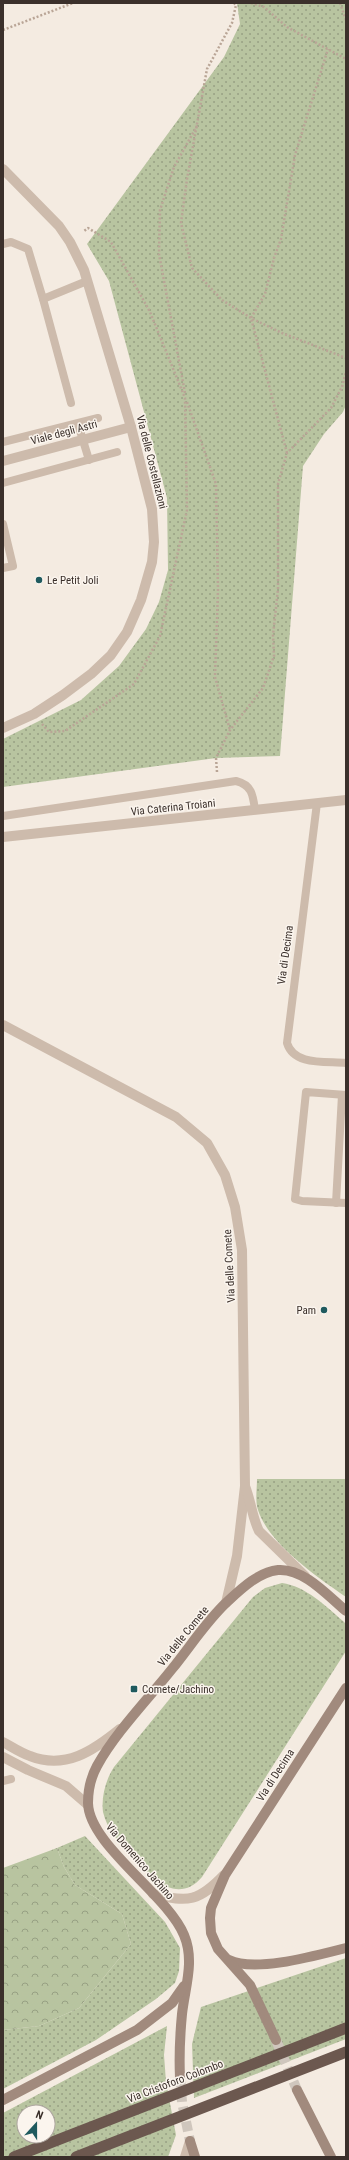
<svg xmlns="http://www.w3.org/2000/svg" width="349" height="2160" font-family="'Roboto Condensed',sans-serif">
  <defs>
    <pattern id="grass-dots" width="8" height="8" patternUnits="userSpaceOnUse"><rect width="8" height="8" fill="#b8c4a0"/><path d="M2 2h.1M6 6h.1" fill="none" stroke="#97a083" stroke-width="1.8" stroke-linecap="round"/></pattern>
    <pattern id="park-crowns" width="20" height="18" patternUnits="userSpaceOnUse"><rect width="20" height="18" fill="#b8c4a0"/><path d="M2 6a3 3 0 1 1 6 0M12 15a3 3 0 1 1 6 0" fill="none" stroke="#97a083"/></pattern>
  </defs>
  <rect width="100%" height="100%" fill="#f4ebe1"/>
  <g fill="url(#grass-dots)" fill-rule="evenodd">
    <path d="M 237,3 L 346,3 L 346,405 L 343,412 L 324,434 L 303,466 L 280,756 L 216,758 L 3,787 L 3,739 L 81,700 L 119,666 L 146,629 L 159,602 L 168,570 L 167,498 L 109,281 L 87,244 L 224,57 L 240,24 Z"/>
    <path d="M 257,1479 L 346,1479 L 346,1597 C 317,1577 269,1544 258,1510 C 255,1501 257,1488 257,1479 Z"/>
    <path d="M 282,1583 C 305,1586 326,1606 343,1621 L 346,1624 L 346,1651 L 202,1877 C 177,1906 151,1877 133,1858 C 121,1845 107,1830 103,1812 C 101,1797 106,1779 114,1767 L 253,1597 L 265,1588 Z"/>
    <path d="M 85,1836 L 165,1922 L 180,1948 L 179,1971 L 175,1983 L 156,1999 L 96,2040 L 3,2089 L 3,2030 L 39,2026 L 79,2008 L 131,1944 L 122,1914 L 75,1885 L 64,1867 L 57,1848 Z"/>
    <path d="M 346,1958 L 346,2039 L 194,2098 L 192,2044 L 201,2007 Z"/>
    <path d="M 167,2026 L 164,2055 L 166,2082 L 176,2135 L 168,2157 L 3,2157 L 3,2113 ZM 24,2112 L 48,2112 L 48,2136 L 24,2136 Z"/>
  </g>
  <path fill="url(#park-crowns)" d="M 57,1848 L 64,1867 L 75,1885 L 122,1914 L 131,1944 L 79,2008 L 39,2026 L 3,2030 L 3,1868 Z"/>
  <g fill="none" stroke-linecap="round" stroke-linejoin="round">
    <g stroke="#cfc6bd" stroke-width="10" stroke-dasharray="10 5" stroke-linecap="butt">
      <path d="M 276,2040 L 297,2090"/>
      <path d="M 180,2077 L 182,2102 L 190,2141"/>
    </g>
    <g stroke="#b9a596" stroke-width="2.5" stroke-dasharray="2 2" stroke-linecap="butt">
      <path d="M 234,3 L 236,5 L 232,23 L 207,69 L 187,179 L 181,223 L 192,268 L 222,300 L 251,318 L 282,333 L 346,358"/>
      <path d="M 251,3 L 264,7 L 287,27 L 346,59"/>
      <path d="M 340,3 L 346,20"/>
      <path d="M 3,30 L 73,3"/>
      <path d="M 185,393 L 159,254 L 160,210 L 174,167 L 198,124"/>
      <path d="M 187,402 L 216,484 L 218,590 L 215,677 L 230,730"/>
      <path d="M 287,453 L 251,318 L 265,294 L 274,258 L 281,239 L 295,155 L 328,49"/>
      <path d="M 42,724 L 49,732 L 65,731 L 134,684 L 160,636 L 187,510 L 185,398 L 150,312 L 111,242 L 88,228 L 84,231"/>
      <path d="M 217,772 L 216,758 L 230,730 L 263,688 L 274,656 L 273,635 L 278,589 L 278,484 L 287,453 L 331,408 L 342,387 L 346,372"/>
    </g>
    <g stroke="#cdbbac" stroke-width="8">
      <path d="M 3,244 L 11,242 L 28,249 L 43,299 L 87,281"/>
      <path d="M 43,299 L 71,403"/>
      <path d="M 78,424 L 89,460"/>
      <path d="M 3,442 L 98,418"/>
      <path d="M 3,483 L 117,452"/>
      <path d="M 3,524 L 13,566 L 3,568"/>
      <path d="M 317,803 L 287,1043 C 294,1066 326,1061 346,1063"/>
      <path d="M 3,816 L 236,781 C 252,785 253,795 255,810"/>
      <path d="M 346,1095 L 306,1092 L 295,1199 L 302,1201 L 346,1203"/>
      <path d="M 336,1203 L 342,1095"/>
      <path d="M 3,1781 L 11,1779"/>
    </g>
    <g stroke="#cdbbac" stroke-width="10">
      <path d="M 3,169 L 59,226 L 70,242 L 84,270 L 131,427 L 152,509 L 154,542 L 152,562 L 141,600 L 127,632 L 111,655 L 91,674 L 63,695 L 34,714 L 3,728"/>
      <path d="M 3,461 L 131,427"/>
      <path d="M 3,837 L 346,800"/>
      <path d="M 3,1025 L 176,1117 L 207,1143 L 225,1175 L 235,1207 L 242,1250 L 245,1486 L 237,1556 L 226,1603"/>
      <path d="M 245,1486 C 251,1501 252,1517 259,1531 L 305,1576"/>
      <path d="M 3,1742 C 12,1747 21,1753 30,1756 C 65,1770 93,1751 120,1729"/>
      <path d="M 3,1757 L 28,1770 L 66,1786 L 88,1805"/>
      <path d="M 153,1894 C 189,1903 199,1901 224,1875"/>
      <path d="M 185,2157 L 190,2141"/>
    </g>
    <g stroke="#a18a7d" stroke-width="10">
      <path d="M 229,1960 C 255,1973 318,1955 346,1948"/>
      <path d="M 276,2040 L 250,1985 L 218,1949 L 211,1933 L 210,1918 L 211,1908 L 225,1875 L 346,1688"/>
      <path d="M 180,2077 C 179,2056 180,2035 182,2014 C 185,1987 195,1961 184,1935 C 167,1894 89,1845 88,1803 C 88,1791 91,1777 97,1766 C 115,1733 149,1698 172,1669 C 190,1647 207,1620 228,1601 C 242,1588 259,1572 278,1570 C 304,1568 328,1596 346,1611"/>
      <path d="M 297,2090 L 331,2157"/>
      <path d="M 3,2100 L 137,2030 L 172,2003 L 184,1986"/>
      <path d="M 190,2141 L 195,2157"/>
    </g>
    <g stroke="#6c584f" stroke-width="11">
      <path d="M 14,2157 L 346,2028"/>
      <path d="M 76,2157 L 346,2052"/>
    </g>
  </g>
  <g fill="#1f5a5e" stroke="#fbf5ee" stroke-width="1.5">
    <circle cx="39" cy="580" r="4"/>
    <circle cx="324" cy="1310" r="4"/>
    <rect x="130" y="1685" width="8" height="8" rx="2"/>
  </g>
  <g text-anchor="middle" stroke-width="3" stroke-linejoin="round" paint-order="stroke">
    <g font-size="11" fill="#3b302b" stroke="#fbf5ee">
      <text transform="translate(64 432) rotate(-15)" y="4">Viale degli Astri</text>
      <text transform="translate(152 462) rotate(76)" y="4">Via delle Costellazioni</text>
      <text transform="translate(173 807) rotate(-6)" y="4">Via Caterina Troiani</text>
      <text transform="translate(285 955) rotate(-82)" y="4">Via di Decima</text>
      <text transform="translate(229 1266) rotate(-93)" y="4">Via delle Comete</text>
      <text transform="translate(183 1636) rotate(-51)" y="4">Via delle Comete</text>
      <text transform="translate(275 1775) rotate(-57)" y="4">Via di Decima</text>
      <text transform="translate(140 1861) rotate(49)" y="4">Via Domenico Jachino</text>
      <text transform="translate(175 2081) rotate(-21)" y="4">Via Cristoforo Colombo</text>
    </g>
    <g font-size="11" fill="#3b302b" stroke="#fbf5ee" text-anchor="start">
      <text x="47" y="584">Le Petit Joli</text>
      <text x="316" y="1314" text-anchor="end">Pam</text>
      <text x="142" y="1693">Comete/Jachino</text>
    </g>
  </g>
  <rect width="349" height="2160" fill="none" stroke="#3b302b" stroke-width="8"/>
  <g transform="translate(36 2124) rotate(21)"><circle r="19" fill="#fbf5ee" stroke="#aea6a0"/>
  <path d="M0-3L7 15L0 10L-7 15Z" fill="#1f5a5e"/>
  <text y="-6" font-size="11" font-weight="bold" text-anchor="middle" fill="#3b302b">N</text>
  </g>
</svg>
